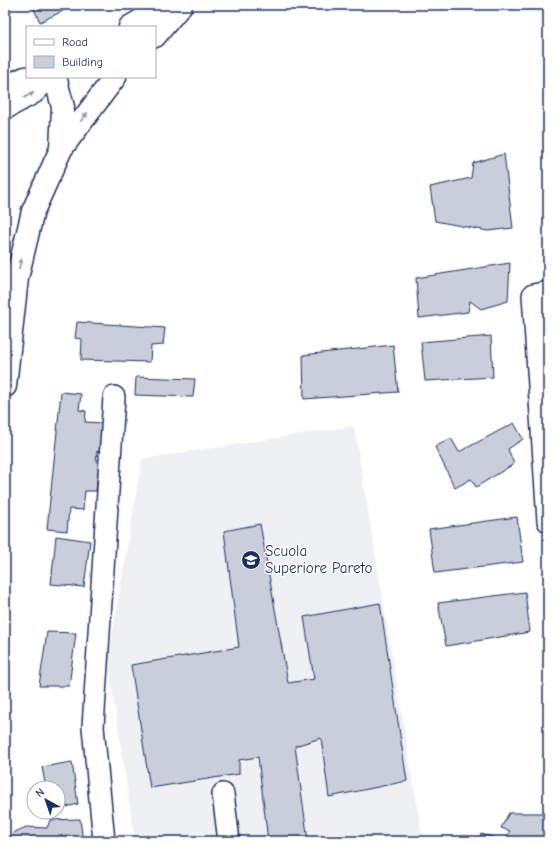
<svg xmlns="http://www.w3.org/2000/svg" width="553" height="846" font-family="'Comic Neue',sans-serif">
  <rect width="100%" height="100%" fill="#fff"/>
  <filter id="ink" filterUnits="userSpaceOnUse"><feTurbulence type="fractalNoise" baseFrequency=".025" numOctaves="2"/><feDisplacementMap in="SourceGraphic" scale="8" xChannelSelector="R" yChannelSelector="G"/><feConvolveMatrix kernelMatrix="1 2 1 2 8 2 1 2 1" color-interpolation-filters="sRGB"/></filter>
  <g filter="url(#ink)">
    <path fill="#eff0f4" d="M 354,426 L 423,841 L 216,841 L 215,836 L 191,841 L 135,841 L 108,661 L 142,459 Z"/>
    <g fill="#caceda" stroke="#1b2f5e">
      <path d="M 32,5 L 60,5 L 63,11 L 40,22 Z"/>
      <path d="M 504,154 L 513,228 L 488,231 L 435,221 L 430,187 L 471,178 L 473,163 Z"/>
      <path d="M 510,263 L 508,301 L 481,309 L 470,301 L 468,312 L 419,318 L 416,278 Z"/>
      <path d="M 77,322 L 165,328 L 163,345 L 151,346 L 150,362 L 81,360 L 82,339 L 75,338 Z"/>
      <path d="M 491,336 L 493,377 L 425,381 L 421,342 Z"/>
      <path d="M 393,345 L 398,392 L 304,399 L 303,355 Z"/>
      <path d="M 136,377 L 195,379 L 193,397 L 135,395 Z"/>
      <path d="M 61,392 L 81,394 L 79,410 L 86,411 L 85,422 L 103,423 L 100,452 L 97,451 L 96,462 L 99,463 L 96,491 L 85,491 L 83,510 L 69,509 L 67,531 L 47,529 Z"/>
      <path d="M 514,423 L 523,439 L 508,449 L 514,464 L 476,487 L 471,479 L 455,488 L 435,447 L 451,438 L 459,452 Z"/>
      <path d="M 517,517 L 523,562 L 435,573 L 429,529 Z"/>
      <path d="M 260,524 L 288,683 L 314,679 L 304,617 L 380,603 L 407,781 L 329,797 L 321,738 L 295,746 L 308,841 L 268,841 L 258,757 L 239,760 L 239,774 L 150,788 L 131,665 L 239,647 L 224,531 Z"/>
      <path d="M 56,536 L 90,541 L 84,587 L 51,584 Z"/>
      <path d="M 525,592 L 530,632 L 446,646 L 438,603 Z"/>
      <path d="M 47,632 L 76,633 L 69,686 L 39,686 Z"/>
      <path d="M 72,762 L 78,804 L 58,809 L 58,788 L 46,788 L 42,767 Z"/>
      <path d="M 509,813 L 548,813 L 548,841 L 478,841 L 481,834 L 505,840 L 510,831 L 501,828 Z"/>
      <path d="M 80,819 L 83,841 L 5,841 L 13,833 L 26,827 L 47,828 L 50,820 Z"/>
    </g>
    <g fill="none" stroke-linecap="round" stroke-linejoin="round">
      <defs>
        <g id="minor">
          <path d="M 548,292 L 533,295 L 548,521"/>
          <path d="M 223,794 L 229,841"/>
          <path d="M 104,841 L 93,727 L 114,397"/>
        </g>
        <g id="tertiary">
          <path d="M 155,36 L 181,5"/>
          <path d="M 61,149 L 115,77"/>
          <path d="M 5,386 L 17,278 L 33,211 L 61,149 L 63,107 L 55,77"/>
        </g>
        <g id="secondary">
          <path d="M 130,27 L 167,5"/>
          <path d="M 5,87 L 25,78 L 31,77"/>
          <path d="M 5,108 L 34,92 L 49,77"/>
        </g>
      </defs>
      <use href="#minor" stroke="#1b2f5e" stroke-width="24"/>
      <use href="#tertiary" stroke="#1b2f5e" stroke-width="25"/>
      <use href="#secondary" stroke="#1b2f5e" stroke-width="25"/>
      <use href="#minor" stroke="#fff" stroke-width="21"/>
      <use href="#tertiary" stroke="#fff" stroke-width="22"/>
      <use href="#secondary" stroke="#fff" stroke-width="22"/>
    </g>
    <defs><path id="oneway-solid" d="M-6-.8H1V-3.2L6.5 0L1 3.2V.8H-6Z"/></defs>
    <g fill="#8d97ae">
      <use href="#oneway-solid" transform="translate(29 95) rotate(-30)"/>
      <use href="#oneway-solid" transform="translate(84 117) rotate(-52)"/>
      <use href="#oneway-solid" transform="translate(20 264) rotate(-77)"/>
    </g>
  </g>
  <defs>
    <symbol id="school-disc" viewBox="-11 -11 22 22"><circle r="9.5" fill="#1b2f5e" stroke="#fff"/><path d="M0-5L7-2L0 1L-7-2ZM-4 1L0 2.5L4 1V4Q0 6-4 4Z" fill="#fff"/></symbol>
  </defs>
  <g fill-rule="evenodd">
    <use href="#school-disc" x="240" y="549" width="22" height="22"/>
  </g>
  <g text-anchor="middle" stroke-width="3" stroke-linejoin="round" paint-order="stroke">
    <g font-size="15" fill="#1b2f5e" stroke="#fff" text-anchor="start">
      <text x="265" y="556">Scuola<tspan x="265" dy="17">Superiore Pareto</tspan></text>
    </g>
  </g>
  <rect width="553" height="846" fill="none" stroke="#fff" stroke-width="20"/>
  <rect x="10" y="10" width="533" height="826" fill="none" stroke="#1b2f5e" stroke-width="1.5" filter="url(#ink)"/>
  <rect x="26" y="26" width="130" height="52" fill="#ffffff" stroke="#a4acbf"/>
  <rect x="34" y="39" width="20" height="6" fill="#ffffff" stroke="#a4acbf"/>
  <text x="62" y="46" font-size="12" fill="#1b2f5e">Road</text>
  <rect x="34" y="56" width="20" height="12" fill="#caceda" stroke="#a4acbf"/>
  <text x="62" y="66" font-size="12" fill="#1b2f5e">Building</text>
  <g transform="translate(46 800) rotate(320)"><circle r="19" fill="#ffffff" stroke="#a4acbf"/>
  <path d="M0-3L7 15L0 10L-7 15Z" fill="#1b2f5e"/>
  <text y="-6" font-size="11" font-weight="bold" text-anchor="middle" fill="#1b2f5e">N</text>
  </g>
</svg>
